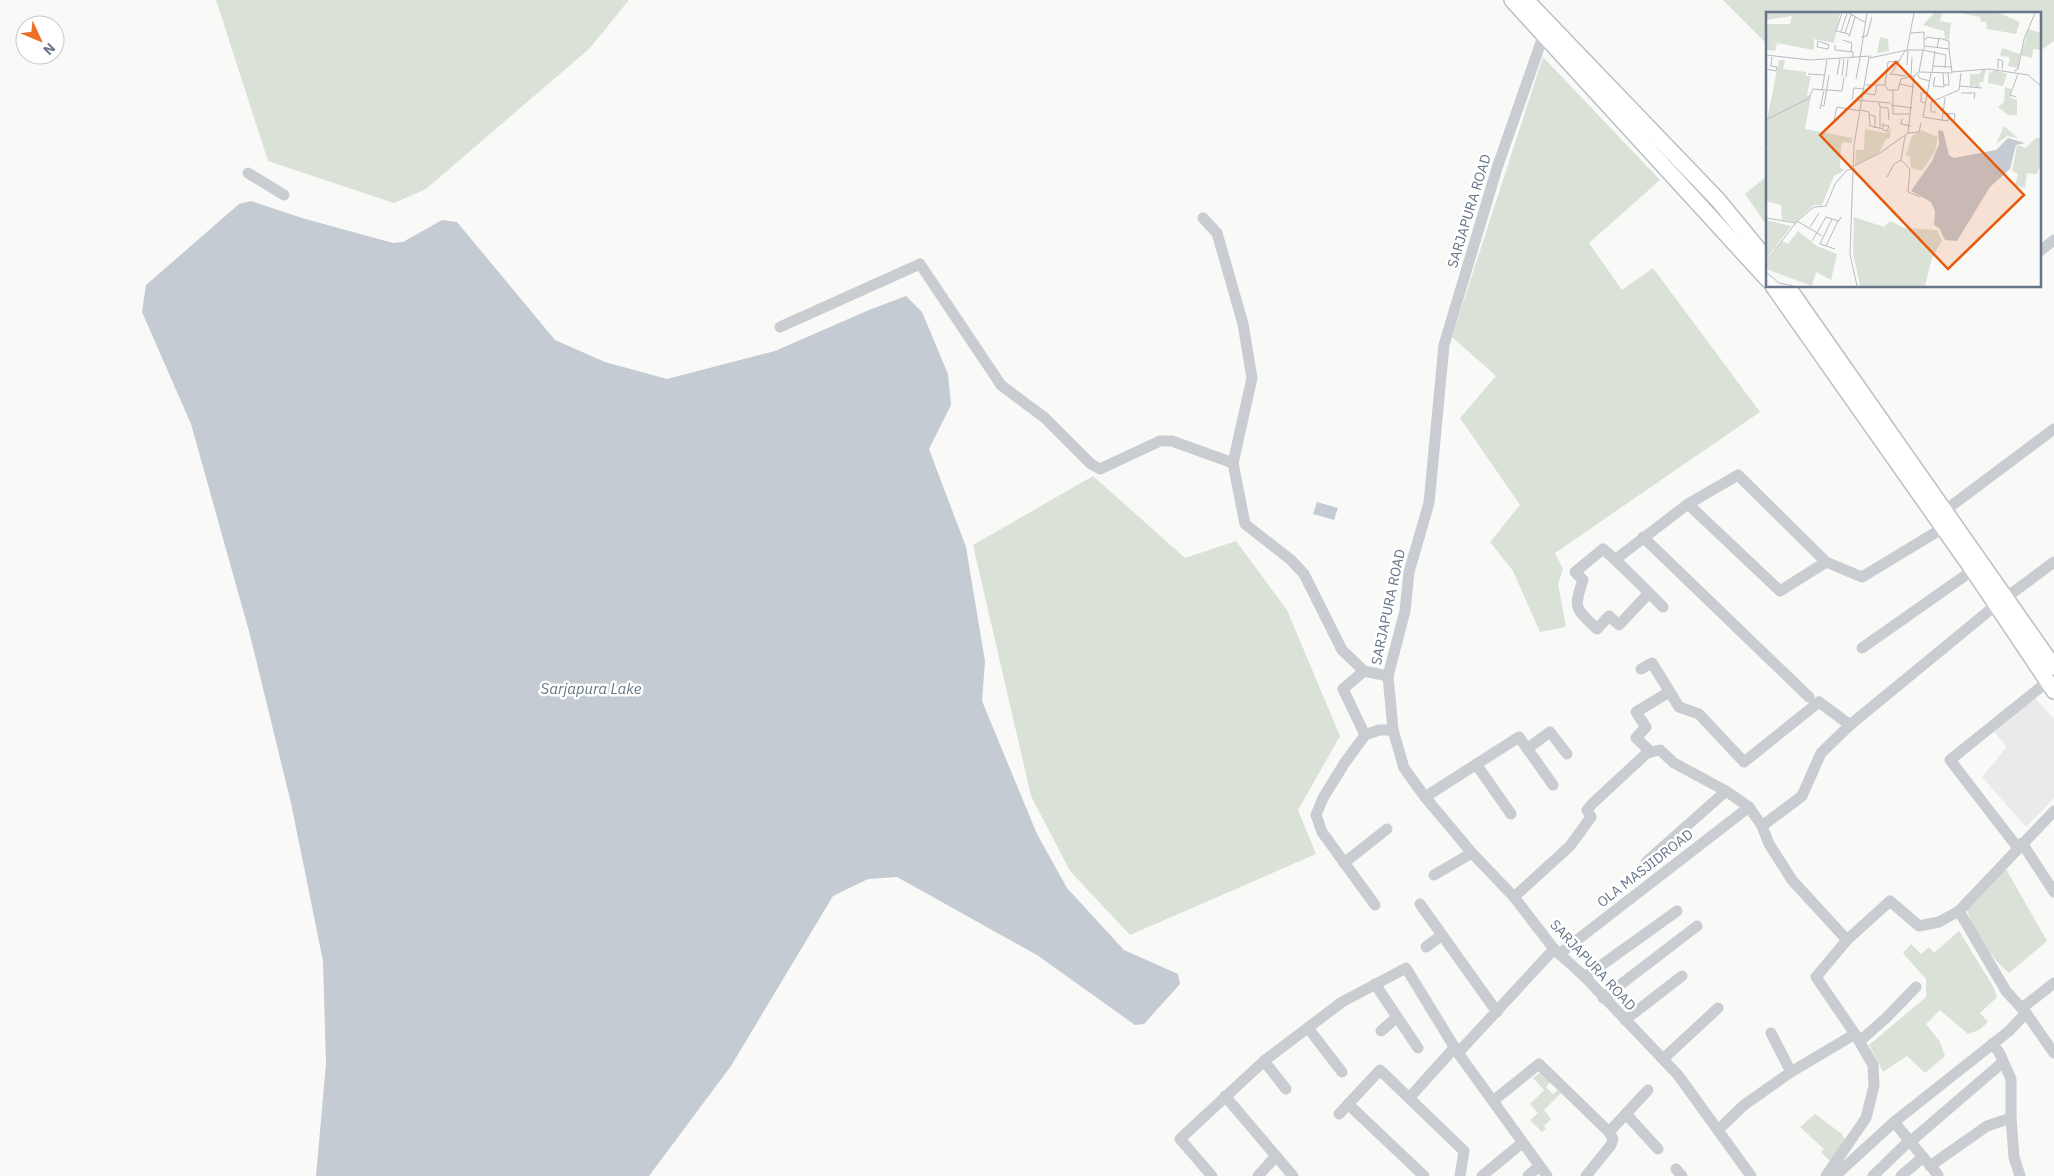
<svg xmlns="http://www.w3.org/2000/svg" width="2054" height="1176" font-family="'IBM Plex Sans',sans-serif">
  <rect width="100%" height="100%" fill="#f9f9f7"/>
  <path fill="#eaeaea" d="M 2034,697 L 2054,719 L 2054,798 L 2026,827 L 1982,777 L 2007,747 L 1994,732 Z"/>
  <g fill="#dae2d8">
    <path d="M 216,0 L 629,0 L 589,49 L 426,189 L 394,203 L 268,161 Z"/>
    <path d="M 1723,0 L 2054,0 L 2054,41 L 2040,51 L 2040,14 L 1768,14 L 1768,45 Z"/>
    <path d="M 1543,57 L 1660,180 L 1589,243 L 1622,290 L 1653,268 L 1760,412 L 1555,553 L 1563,569 L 1558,584 L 1566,627 L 1540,632 L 1513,571 L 1490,542 L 1520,505 L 1460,418 L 1496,376 L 1452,337 Z"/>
    <path d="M 1768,175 L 1768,227 L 1745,194 Z"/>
    <path d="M 1093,476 L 1185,558 L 1236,541 L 1287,610 L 1340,736 L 1298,810 L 1316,854 L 1130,935 L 1070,871 L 1031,796 L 973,545 Z"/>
    <path d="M 2006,869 L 2047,941 L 2009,973 C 1994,962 1972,929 1967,910 Z"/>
    <path d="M 1959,931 L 1994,988 L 1997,997 L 1980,1013 L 1988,1022 L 1979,1030 L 1968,1034 L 1940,1010 L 1926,1024 L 1940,1042 L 1945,1056 L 1925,1073 L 1907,1056 L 1883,1072 L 1869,1045 L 1926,997 L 1926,979 L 1903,953 L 1911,944 L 1921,954 L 1929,947 L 1934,953 Z"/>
    <path d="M 1541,1072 L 1551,1081 L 1546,1087 L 1553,1094 L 1558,1090 L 1561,1093 L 1544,1110 L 1551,1119 L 1544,1126 L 1546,1129 L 1542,1132 L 1530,1120 L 1538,1113 L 1530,1104 L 1544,1090 L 1533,1078 Z"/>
    <path d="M 1815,1114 L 1842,1134 L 1846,1143 L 1832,1163 L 1821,1152 L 1824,1149 L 1800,1127 Z"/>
  </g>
  <g fill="#c4cbd2">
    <path d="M 251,201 L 302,218 L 393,243 L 403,242 L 442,220 L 457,222 L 555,340 L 605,362 L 667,379 L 775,351 L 869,310 L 906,296 L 922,312 L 948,374 L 951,405 L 929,449 L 966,547 L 985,661 L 982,701 L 1037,834 L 1067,888 L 1124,950 L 1178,974 L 1180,984 L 1144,1024 L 1135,1025 L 1037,955 L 897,877 L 868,879 L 833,896 L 731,1066 L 649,1176 L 316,1176 L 326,1064 L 323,961 L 291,803 L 250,635 L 191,424 L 142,312 L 146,285 L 239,204 Z"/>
    <path d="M 1317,502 L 1338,508 L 1334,520 L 1313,514 Z"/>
  </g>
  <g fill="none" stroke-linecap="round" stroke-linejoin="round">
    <defs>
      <g id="major">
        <path d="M 1512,0 L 1768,280"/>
        <path d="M 1526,0 L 1718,200 L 1768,261"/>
        <path d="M 1773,286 L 1973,570 L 2054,691"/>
        <path d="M 1787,286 L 2054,667"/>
      </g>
    </defs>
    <use href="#major" stroke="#bcbfc4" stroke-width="18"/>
    <g stroke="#c9ccd0" stroke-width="11">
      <path d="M 1546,28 L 1497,168 L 1444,345 L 1429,503 L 1409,572 L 1405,611 L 1388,676 L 1393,730 L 1404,768 L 1425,797 L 1472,853 L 1514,897 L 1554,949 L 1585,977 L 1678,1075 L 1751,1176"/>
      <path d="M 248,173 L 284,195"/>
      <path d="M 1203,218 L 1217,233 L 1243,324 L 1252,378 L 1233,463"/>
      <path d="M 2040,251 L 2054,240"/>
      <path d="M 780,327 L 920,264 L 1001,385 L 1045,418 L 1091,464 L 1100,469 L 1160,441 L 1172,441 L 1233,463 L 1245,524 L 1291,560 L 1304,574 L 1342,650 L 1364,671 L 1388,676"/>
      <path d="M 1688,504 L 1780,591 L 1826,562"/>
      <path d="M 1939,515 L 2054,429"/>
      <path d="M 1643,537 L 1809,697"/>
      <path d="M 1616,559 L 1688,504 L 1738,475 L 1826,562 L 1862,577 L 1943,528"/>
      <path d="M 1649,593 L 1619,625 L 1609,616 L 1597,629 C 1575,608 1573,609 1583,580 L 1575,572 L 1603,549 C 1624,567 1643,587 1663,607"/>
      <path d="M 1862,648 L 1973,570"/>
      <path d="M 1641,669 L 1652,663 L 1679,707 L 1699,714 L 1744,762 L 1819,702 L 1850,725"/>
      <path d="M 1364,671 L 1343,689 L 1365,735"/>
      <path d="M 1528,748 L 1550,732 L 1567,754"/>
      <path d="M 1651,752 L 1636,738 L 1646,727 L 1636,712 L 1669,692"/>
      <path d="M 1476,764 L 1511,814"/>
      <path d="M 1425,797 L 1519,737 L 1553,785"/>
      <path d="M 1762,826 L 1802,796 L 1821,753 L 1850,725 L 1996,605 L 2054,562"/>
      <path d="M 2022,843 L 2054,892"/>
      <path d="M 2018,848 L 1950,760 L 2047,682"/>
      <path d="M 1646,862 L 1726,791"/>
      <path d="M 1344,863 L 1387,829"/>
      <path d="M 1434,875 L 1472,853"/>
      <path d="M 1514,897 L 1570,846 L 1591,817 L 1587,810 L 1592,804 L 1647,753 L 1660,750 L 1674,763 L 1726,791 L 1749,807 L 1762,826 L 1769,844 L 1792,880 L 1847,940"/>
      <path d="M 1420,904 L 1497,1012"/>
      <path d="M 1375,905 L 1322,832 L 1316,815 L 1323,798 L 1344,764 L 1365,735 L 1379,730 L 1393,730"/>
      <path d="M 1959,911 L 2006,991 L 2026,1013 L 2054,1053"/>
      <path d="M 1426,947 L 1442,935"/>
      <path d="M 1559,954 L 1749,807"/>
      <path d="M 1585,977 L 1677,911"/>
      <path d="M 1375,984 L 1418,1048"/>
      <path d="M 1603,998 L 1697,926"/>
      <path d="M 2022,1008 L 2054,983"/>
      <path d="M 1625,1020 L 1682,976"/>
      <path d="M 1308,1028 L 1342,1072"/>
      <path d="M 1381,1031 L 1397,1017"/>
      <path d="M 1771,1033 L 1791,1072"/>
      <path d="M 1860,1041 L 1886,1018 L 1916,987"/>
      <path d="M 1992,1044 L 1999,1052 L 2011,1079 L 2011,1118 L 2014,1157 L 2020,1176"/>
      <path d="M 1458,1053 L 1554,949"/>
      <path d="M 1663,1059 L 1718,1008"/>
      <path d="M 1264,1061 L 1286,1089"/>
      <path d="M 1225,1096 L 1293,1176"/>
      <path d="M 1410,1097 L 1455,1047"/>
      <path d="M 1493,1101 L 1539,1064 L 1609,1132 L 1613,1139 L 1611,1145 L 1586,1176"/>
      <path d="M 1348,1104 L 1424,1176"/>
      <path d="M 1339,1114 L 1380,1070 L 1464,1151 L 1460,1176"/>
      <path d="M 1626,1114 L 1658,1149"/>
      <path d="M 1894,1122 L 1938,1175"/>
      <path d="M 1718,1130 L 1744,1105 L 1791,1072 L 1855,1034"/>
      <path d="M 1609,1132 L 1648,1090"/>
      <path d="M 1911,1141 L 2003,1062"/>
      <path d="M 1930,1166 L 1987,1126 L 2011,1118"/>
      <path d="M 1676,1169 L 1682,1176"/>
      <path d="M 1828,1173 L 1836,1175 L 1894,1122 L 2009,1031 L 2026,1013"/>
      <path d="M 1212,1176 L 1180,1139 L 1264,1061 L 1342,1002 L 1406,968 L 1458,1053 L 1547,1176"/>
      <path d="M 1258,1176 L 1276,1156"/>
      <path d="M 1482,1176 L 1522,1143"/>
      <path d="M 1528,1176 L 1539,1166"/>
      <path d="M 1826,1176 L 1866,1118 L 1874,1086 L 1873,1065 L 1855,1034 L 1816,977 L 1847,940 L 1890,901 L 1919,926 L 1939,922 L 1959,911 L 2054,811"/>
      <path d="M 1873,1176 L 1910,1140"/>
      <path d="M 1901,1176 L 1923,1157"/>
    </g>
    <use href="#major" stroke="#fff" stroke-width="15"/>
  </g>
  <g text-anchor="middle" stroke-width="5" stroke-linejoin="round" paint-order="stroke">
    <g font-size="14" fill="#67758a" stroke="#fff">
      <text transform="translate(1469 211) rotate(-73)" y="5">SARJAPURA ROAD</text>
      <text transform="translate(1388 607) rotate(-78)" y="5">SARJAPURA ROAD</text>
      <text transform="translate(1645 868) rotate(-38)" y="5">OLA MASJIDROAD</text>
      <text transform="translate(1593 965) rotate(47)" y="5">SARJAPURA ROAD</text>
    </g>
    <g font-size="15" font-style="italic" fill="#637784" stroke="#fff">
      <text x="591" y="694">Sarjapura Lake</text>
    </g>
  </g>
  <g transform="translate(1766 12)">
    <rect width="275" height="275" fill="#f9f9f7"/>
    <path d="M 0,1 L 74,1 L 68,31 L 48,27 L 48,38 L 5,30 L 11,32 L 9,39 L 0,38 L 0,12 L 24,12 L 26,4 L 0,8 ZM 168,1 L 176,1 L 174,9 L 185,11 L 183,28 L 179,27 L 178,19 L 157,13 ZM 196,1 L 233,1 L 254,10 L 250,22 L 221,17 L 220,10 L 215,10 L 214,5 ZM 262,17 L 275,21 L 275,38 L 267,37 L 266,46 L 255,43 ZM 114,25 L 122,27 L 123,39 L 111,41 ZM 236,36 L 254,42 L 252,56 L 242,54 L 244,45 L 234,44 ZM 13,48 L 19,48 L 17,57 L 40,60 L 40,64 L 45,64 L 41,83 L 45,84 L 39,117 L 87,126 L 85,131 L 77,130 L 75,134 L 74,156 L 79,158 L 68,164 L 56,193 L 48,193 L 29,210 L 16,208 L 15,193 L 0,189 L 0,137 L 3,136 L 0,133 L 0,113 ZM 217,57 L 220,57 L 217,70 L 214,70 L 213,76 L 209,75 L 209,71 L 207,75 L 204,75 L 204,62 L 213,62 ZM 223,57 L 224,62 L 228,58 L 241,62 L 237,74 L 222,71 ZM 239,75 L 245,77 L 245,86 L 251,88 L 251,103 L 242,103 L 232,95 L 238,90 ZM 238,114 L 252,126 L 241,124 L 230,132 ZM 125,116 L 124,126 L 120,127 L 113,141 L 89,153 L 90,138 L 98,138 L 99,117 L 120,121 ZM 155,118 L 172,125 L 169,140 L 156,159 L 145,156 L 144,145 L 140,143 L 146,124 ZM 270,126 L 275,126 L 275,150 L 271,162 L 261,161 L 259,176 L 249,173 L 252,162 L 246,159 L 251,133 L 260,136 ZM 88,205 L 118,215 L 124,209 L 139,216 L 171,218 L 176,229 L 166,246 L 159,274 L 94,274 L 87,241 ZM 0,208 L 25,214 L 0,248 ZM 32,219 L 51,234 L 71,242 L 65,268 L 50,260 L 46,274 L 0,257 L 0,252 L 16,229 L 22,232 Z" fill="#dae2d8"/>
    <path d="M 172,118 L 177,119 L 183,143 L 188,146 L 230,138 L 242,126 L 259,131 L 250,133 L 244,157 L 224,175 L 191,229 L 179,228 L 173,216 L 168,213 L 169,199 L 165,190 L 145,179 L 166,149 L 173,132 Z" fill="#c4cbd2"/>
    <path fill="none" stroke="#b6bcc4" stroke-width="1" d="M 76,1 L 70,19 L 83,22M 83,1 L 100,11M 75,20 L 81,1M 79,21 L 85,3M 145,21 L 158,20 L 158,34M 83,25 L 89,5M 95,25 L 101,24 L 106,5M 77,28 L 86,31 L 85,40M 159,28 L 161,25 L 173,27M 52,29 L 63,33 L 62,37 L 51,35 ZM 69,33 L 69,38 L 87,40 L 87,46M 171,36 L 173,26 L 183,29 L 183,37M 141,38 L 148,1M 0,43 L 44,48 L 105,44M 94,46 L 101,1M 104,46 L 141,38 L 157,38 L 159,34 L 183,37 L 186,60 L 223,57 L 262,63M 141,53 L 142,38M 167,54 L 186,55M 0,57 L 10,59 L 11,55 L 5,54 L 6,45M 232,57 L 232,47 L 237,49 L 236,57M 248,59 L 252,57 L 258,27 L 269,1M 153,60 L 186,61M 165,61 L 157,105 L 182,109 L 183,101M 166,61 L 169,39M 42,62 L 58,63M 124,62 L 140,64M 125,62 L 139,39M 152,62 L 153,66 L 164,69M 71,63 L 74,47M 262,63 L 275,74M 76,64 L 78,47M 145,64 L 146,45M 80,65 L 82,47M 169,65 L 167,74 L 178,75 L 177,61M 90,67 L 94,46M 133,72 L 148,75M 100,73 L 119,73 L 122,78 L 132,78 L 135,67 L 148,64M 119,73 L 122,50 L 134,49M 178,73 L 183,73 L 182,61M 194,74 L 216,76M 127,78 L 127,102 L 145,102M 56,79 L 61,48M 98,81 L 109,83 L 111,73M 195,81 L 209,81 L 208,87M 250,85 L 244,83 L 252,62M 86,88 L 88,76 L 98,77M 89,88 L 125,91M 113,91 L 114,95 L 122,96 L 123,108M 160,91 L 155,90 L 155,81 L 162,80M 55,93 L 58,94 L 63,63M 125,93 L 146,96M 114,96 L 114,116M 54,97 L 58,79M 95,98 L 103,100 L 104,114 L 117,117M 170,100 L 165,100 L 165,90 L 193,78 L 195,61M 177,101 L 189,102 L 188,110M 104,103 L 109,104 L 109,116M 136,107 L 135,112 L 145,114M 0,108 L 43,86 L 47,77 L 76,79 L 78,65M 68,108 L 71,95 L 94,99M 176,109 L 179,86M 117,113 L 123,114 L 121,119 L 117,118 L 117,111M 142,121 L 153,120 L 155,111M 139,124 L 135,148 L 144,157 L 142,180 L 154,185M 88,154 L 114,141 L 142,121 L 148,64 L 153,60 L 157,38 L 180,43 L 179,56M 121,165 L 128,152 L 135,148M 0,206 L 30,211M 66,207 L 54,232 L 69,237M 31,209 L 56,224M 44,215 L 53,201M 46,229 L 60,205 L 73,209 L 75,205M 60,234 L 72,209M 0,250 L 31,209 L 48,195 L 60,194 L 69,172 L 81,158 L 87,157M 0,260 L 13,271 L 27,274M 91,274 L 84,242 L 88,133 L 103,45"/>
    <path fill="#e8590c" fill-opacity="0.15" stroke="#e8590c" stroke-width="2.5" d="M 130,50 L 258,183 L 182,257 L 54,123 Z"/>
    <rect width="275" height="275" fill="none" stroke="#67758a" stroke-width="2.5"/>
  </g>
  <g transform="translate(40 40) rotate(134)"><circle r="24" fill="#ffffff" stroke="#c2c8d0"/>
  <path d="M0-4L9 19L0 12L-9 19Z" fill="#ec7025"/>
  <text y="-8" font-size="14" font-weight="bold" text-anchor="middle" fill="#67758a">N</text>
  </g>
</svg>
